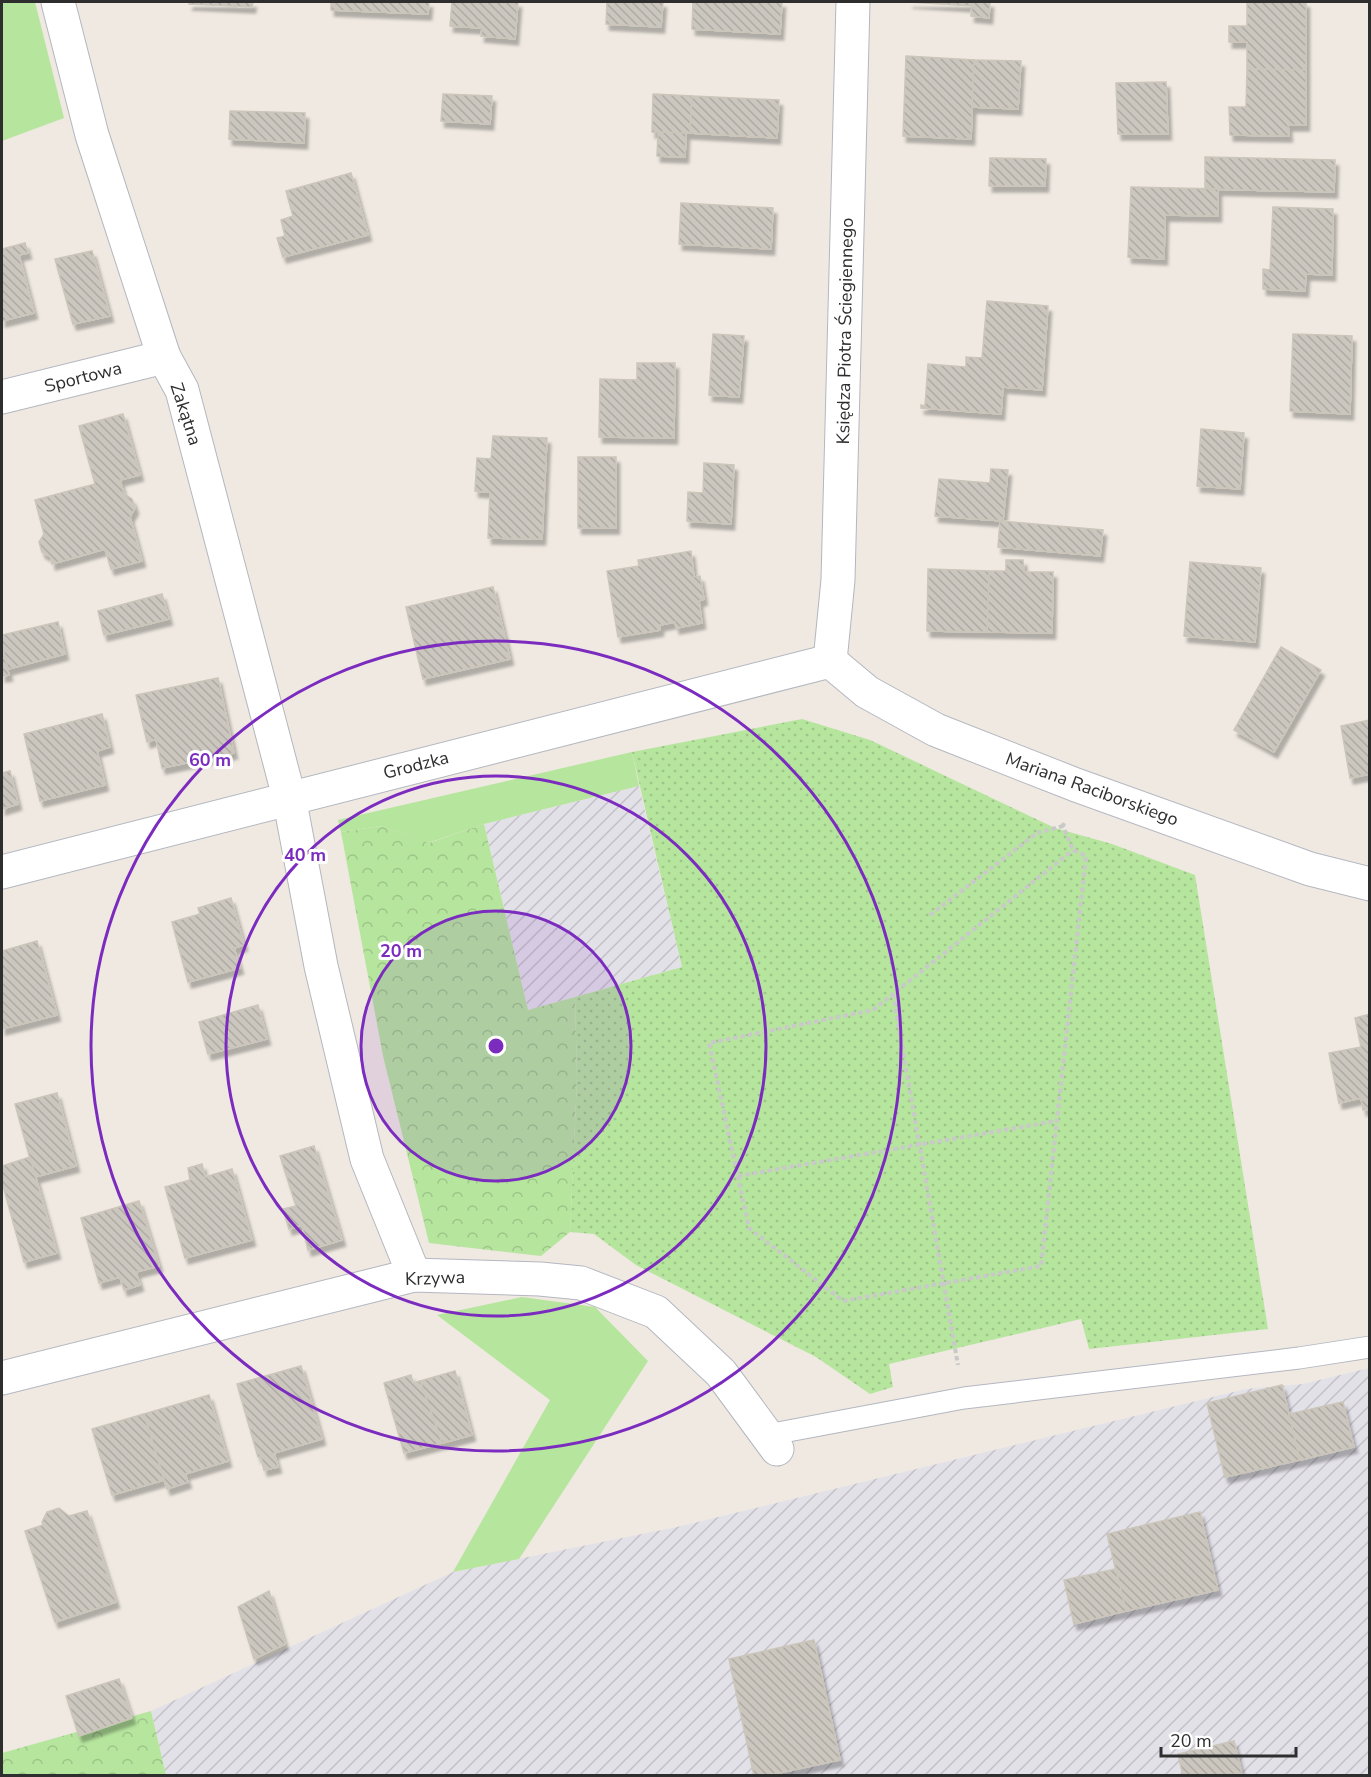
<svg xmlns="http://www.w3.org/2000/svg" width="1371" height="1777" font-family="'Nunito Sans',sans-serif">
  <defs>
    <pattern id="industrial-furrows" width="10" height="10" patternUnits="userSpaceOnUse" patternTransform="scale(1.5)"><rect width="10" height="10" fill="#e3e1e8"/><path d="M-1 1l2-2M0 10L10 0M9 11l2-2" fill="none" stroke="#c3c1c7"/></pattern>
    <pattern id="forest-crowns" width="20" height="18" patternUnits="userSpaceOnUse" patternTransform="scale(1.5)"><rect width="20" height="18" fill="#b6e59e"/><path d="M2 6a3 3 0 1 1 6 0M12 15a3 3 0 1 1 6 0" fill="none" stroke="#9dc588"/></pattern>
    <pattern id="park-dots" width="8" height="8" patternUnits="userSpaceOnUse" patternTransform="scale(1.5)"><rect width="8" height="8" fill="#b6e59e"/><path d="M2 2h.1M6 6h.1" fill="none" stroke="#9dc588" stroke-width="1.8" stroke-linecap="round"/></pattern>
    <pattern id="building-back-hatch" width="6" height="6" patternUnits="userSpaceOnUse" patternTransform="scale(1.5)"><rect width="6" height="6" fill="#cbc7bf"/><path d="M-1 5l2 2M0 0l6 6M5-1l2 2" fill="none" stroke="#afaba4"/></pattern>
    <filter id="shadow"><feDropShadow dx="3.5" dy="6" stdDeviation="1.5" flood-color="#0004"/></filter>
  </defs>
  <rect width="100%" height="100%" fill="#efe9e1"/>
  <g fill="url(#industrial-furrows)">
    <path d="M 639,786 L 682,967 L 528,1010 L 484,824 Z"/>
    <path d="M 1369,1368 L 1369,1775 L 166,1775 L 151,1711 L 453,1572 L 677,1527 L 1246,1389 L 1303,1384 Z"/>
  </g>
  <g fill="#b6e59e">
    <path d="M 2,2 L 35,2 L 64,118 L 2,141 Z"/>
    <path d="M 632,752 L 639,786 L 484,824 L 428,843 L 381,826 L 341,832 L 338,820 Z"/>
    <path d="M 522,1297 L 595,1307 L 648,1361 L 519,1559 L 453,1572 L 550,1400 L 437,1315 Z"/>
  </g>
  <g fill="url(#forest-crowns)">
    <path d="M 484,824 L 528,1010 L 575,997 L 577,1079 L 570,1232 L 541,1256 L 429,1243 L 383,1056 L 341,832 L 381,826 L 429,843 Z"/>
    <path d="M 151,1711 L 166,1775 L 2,1776 L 2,1753 Z"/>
  </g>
  <path fill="url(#park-dots)" d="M 802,719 L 870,740 L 1055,828 L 1112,844 L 1195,875 L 1268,1329 L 1089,1349 L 1081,1319 L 889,1364 L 893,1387 L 870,1394 L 816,1357 L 636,1265 L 594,1234 L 570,1232 L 577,1079 L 575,997 L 682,967 L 632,752 Z"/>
  <g fill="url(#building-back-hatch)" stroke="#cbc5ba" stroke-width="1.5" filter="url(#shadow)">
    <path d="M 190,2 L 253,2 L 252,7 L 189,4 Z"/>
    <path d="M 331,2 L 429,2 L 428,14 L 331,10 Z"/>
    <path d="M 452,2 L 518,2 L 515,39 L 481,36 L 482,28 L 450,26 Z"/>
    <path d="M 607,2 L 663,2 L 661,27 L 606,24 Z"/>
    <path d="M 693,2 L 782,2 L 780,34 L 692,29 Z"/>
    <path d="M 909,2 L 990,2 L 989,18 L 971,16 L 972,6 Z"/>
    <path d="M 1247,2 L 1306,2 L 1306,70 L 1247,69 L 1247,42 L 1229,42 L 1229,26 L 1247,26 Z"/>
    <path d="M 906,56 L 974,60 L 971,139 L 903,136 Z"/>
    <path d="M 974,60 L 1021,61 L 1018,109 L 972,107 Z"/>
    <path d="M 1247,69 L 1306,70 L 1306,125 L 1288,125 L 1289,136 L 1230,135 L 1229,107 L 1246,107 Z"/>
    <path d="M 1166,82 L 1168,134 L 1118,134 L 1116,83 Z"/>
    <path d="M 443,94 L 492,96 L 490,124 L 441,121 Z"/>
    <path d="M 653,94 L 692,96 L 690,133 L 652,132 Z"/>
    <path d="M 692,96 L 779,100 L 777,138 L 690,133 Z"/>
    <path d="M 230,111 L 305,113 L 304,143 L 229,139 Z"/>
    <path d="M 658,132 L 686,133 L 685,157 L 657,156 Z"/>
    <path d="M 1205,157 L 1335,160 L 1334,192 L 1205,189 Z"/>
    <path d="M 990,158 L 1046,159 L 1045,186 L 989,186 Z"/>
    <path d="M 351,173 L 368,235 L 283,257 L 277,238 L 285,236 L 281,220 L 293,216 L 286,191 Z"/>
    <path d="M 1131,187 L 1218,189 L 1218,216 L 1165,215 L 1164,259 L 1128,257 Z"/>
    <path d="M 681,203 L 773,208 L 771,249 L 679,244 Z"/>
    <path d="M 1273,207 L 1333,209 L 1332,275 L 1306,274 L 1305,291 L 1263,289 L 1263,269 L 1270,270 Z"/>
    <path d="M 25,243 L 28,253 L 19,255 L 34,313 L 2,321 L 2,249 Z"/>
    <path d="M 92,251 L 110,316 L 73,324 L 55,259 Z"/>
    <path d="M 987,301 L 1048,306 L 1042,390 L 1003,387 L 1001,414 L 921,408 L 921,405 L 925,406 L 928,364 L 966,367 L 966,357 L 982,358 Z"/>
    <path d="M 713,334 L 744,336 L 739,397 L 709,395 Z"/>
    <path d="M 1293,334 L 1352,336 L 1350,414 L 1290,411 Z"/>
    <path d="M 637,363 L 675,363 L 674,438 L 599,437 L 600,379 L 637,380 Z"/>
    <path d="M 123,414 L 140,475 L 120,480 L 124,494 L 132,499 L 135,508 L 130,517 L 142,561 L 111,569 L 105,549 L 52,564 L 51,557 L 42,552 L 39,542 L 44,534 L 35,500 L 95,484 L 79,426 Z"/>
    <path d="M 1201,429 L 1244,433 L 1240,489 L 1197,486 Z"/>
    <path d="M 493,436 L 547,438 L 542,539 L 488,538 L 490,492 L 475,491 L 477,458 L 491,459 Z"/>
    <rect x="578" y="457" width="38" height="71"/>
    <path d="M 704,463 L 734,465 L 731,524 L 687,521 L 688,492 L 703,493 Z"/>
    <path d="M 991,469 L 1008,470 L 1003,521 L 935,516 L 939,479 L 990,483 Z"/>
    <path d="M 1000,521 L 1103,530 L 1100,556 L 998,547 Z"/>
    <path d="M 691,551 L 694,577 L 700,576 L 704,599 L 699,601 L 702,623 L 676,628 L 675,622 L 660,625 L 660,630 L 618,637 L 607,571 L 639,566 L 638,560 Z"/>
    <path d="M 1006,560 L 1023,560 L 1024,572 L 1053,572 L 1052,633 L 987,632 L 989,571 L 1006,571 Z"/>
    <path d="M 1190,562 L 1261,568 L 1255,642 L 1184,636 Z"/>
    <path d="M 928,569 L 989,571 L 987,632 L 927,631 Z"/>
    <path d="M 493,587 L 510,659 L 423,679 L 406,607 Z"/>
    <path d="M 162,594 L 169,619 L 104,635 L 98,611 Z"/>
    <path d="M 58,622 L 65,654 L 8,669 L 2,645 L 2,635 Z"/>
    <path d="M 2,645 L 9,675 L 2,676 Z"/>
    <path d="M 1281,647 L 1321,670 L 1274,752 L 1234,730 Z"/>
    <path d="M 218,678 L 234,753 L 162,768 L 156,739 L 147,742 L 136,695 Z"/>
    <path d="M 102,714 L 110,747 L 97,751 L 105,785 L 40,801 L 24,734 Z"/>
    <path d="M 1370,720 L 1370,774 L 1350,778 L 1341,726 Z"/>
    <path d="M 10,771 L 18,804 L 2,809 L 2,773 Z"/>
    <path d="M 231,898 L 244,945 L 234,948 L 240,968 L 188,982 L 172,922 L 200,914 L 198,908 Z"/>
    <path d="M 37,941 L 57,1015 L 2,1029 L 2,951 Z"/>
    <path d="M 258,1005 L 267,1039 L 208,1054 L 199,1022 Z"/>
    <path d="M 1370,1014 L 1370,1109 L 1363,1110 L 1361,1098 L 1339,1103 L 1329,1053 L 1361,1047 L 1355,1018 Z"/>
    <path d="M 57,1093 L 76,1166 L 35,1177 L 15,1104 Z"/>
    <path d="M 314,1146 L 342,1240 L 308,1250 L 302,1225 L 289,1229 L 283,1209 L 296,1206 L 280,1156 Z"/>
    <path d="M 30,1157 L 57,1253 L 24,1262 L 2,1182 L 2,1166 Z"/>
    <path d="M 202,1164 L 205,1177 L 232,1169 L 252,1240 L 185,1258 L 165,1187 L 190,1180 L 188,1168 Z"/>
    <path d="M 139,1201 L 159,1266 L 136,1272 L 140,1285 L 124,1290 L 120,1277 L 99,1283 L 81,1218 Z"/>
    <path d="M 301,1366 L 322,1439 L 274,1453 L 278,1467 L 264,1470 L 261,1457 L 258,1457 L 237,1384 Z"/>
    <path d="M 455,1371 L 472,1435 L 442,1443 L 420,1381 Z"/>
    <path d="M 411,1375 L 413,1383 L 420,1381 L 442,1443 L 404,1453 L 384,1383 Z"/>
    <path d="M 1282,1385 L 1300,1460 L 1225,1477 L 1207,1403 Z"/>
    <path d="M 209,1395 L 228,1461 L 185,1474 L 188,1482 L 167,1489 L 144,1414 Z"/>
    <path d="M 1343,1402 L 1354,1447 L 1300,1460 L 1289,1414 Z"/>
    <path d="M 144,1414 L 164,1480 L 112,1495 L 92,1429 Z"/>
    <path d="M 59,1508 L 69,1516 L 87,1511 L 116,1602 L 55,1622 L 25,1531 L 43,1525 L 42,1522 L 47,1512 Z"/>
    <path d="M 1200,1512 L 1218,1590 L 1126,1611 L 1107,1534 Z"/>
    <path d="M 1116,1569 L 1126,1611 L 1074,1624 L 1064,1580 Z"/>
    <path d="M 269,1591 L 285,1644 L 254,1659 L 238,1607 Z"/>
    <path d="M 814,1640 L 840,1760 L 765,1776 L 754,1776 L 729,1659 Z"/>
    <path d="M 119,1679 L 132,1718 L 79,1736 L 66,1696 Z"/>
    <path d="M 1234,1741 L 1242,1774 L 1183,1776 L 1178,1754 Z"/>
  </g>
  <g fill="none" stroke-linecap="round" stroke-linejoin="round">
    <defs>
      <path id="service" d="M 767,1435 L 964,1398 L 1299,1358 L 1370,1347"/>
      <g id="minor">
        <path d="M 58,2 L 92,135 L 164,357 L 182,390 L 289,797 L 321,966 L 367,1159 L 414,1275"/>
        <path d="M 2,397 L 164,357"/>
        <path d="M 830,661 L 838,580 L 853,2"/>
        <path d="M 830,661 L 867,692 L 936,730 L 1076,785 L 1310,869 L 1370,884"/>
        <path d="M 2,872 L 830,661"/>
        <path d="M 2,1378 L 414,1275 L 540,1279 L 581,1283 L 656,1312 L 721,1373 L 777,1449"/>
      </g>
    </defs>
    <use href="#service" stroke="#b4b7c1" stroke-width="23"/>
    <use href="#minor" stroke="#b4b7c1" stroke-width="35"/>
    <g stroke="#c9c9c9" stroke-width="4" stroke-dasharray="4.5 3" stroke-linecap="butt">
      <path d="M 1064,823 L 1063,826 L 1073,850 L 1086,856 L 1041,1266 L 843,1301 L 749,1228 L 709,1043 L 873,1010 L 1073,850"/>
      <path d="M 930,915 L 1037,833 L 1063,826"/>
      <path d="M 893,994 L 958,1365"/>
      <path d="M 738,1176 L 1056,1121"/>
    </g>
    <use href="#service" stroke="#fff" stroke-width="21"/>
    <use href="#minor" stroke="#fff" stroke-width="33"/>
  </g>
  <circle cx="496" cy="1046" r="135" fill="#7b2cbf" fill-opacity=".12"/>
  <g fill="none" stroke="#7b2cbf" stroke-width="3">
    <circle cx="496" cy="1046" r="135"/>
    <circle cx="496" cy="1046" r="270"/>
    <circle cx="496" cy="1046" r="405"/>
  </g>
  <g text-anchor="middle" stroke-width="6" stroke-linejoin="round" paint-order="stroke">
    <g font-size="18" fill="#2e2e2e" stroke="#fff">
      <text transform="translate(845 331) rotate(-89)" y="6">Księdza Piotra Ściegiennego</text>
      <text transform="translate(83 377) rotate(-14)" y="6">Sportowa</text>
      <text transform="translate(186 414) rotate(72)" y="6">Zakątna</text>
      <text transform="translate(416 765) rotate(-14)" y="6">Grodzka</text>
      <text transform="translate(1092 789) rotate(20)" y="6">Mariana Raciborskiego</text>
      <text transform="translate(435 1278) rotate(-2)" y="6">Krzywa</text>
    </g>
  </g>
  <circle cx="496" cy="1046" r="9" fill="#7b2cbf" stroke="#fff" stroke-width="3"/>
  <g font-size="18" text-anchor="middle" font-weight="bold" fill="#7b2cbf" stroke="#fff" stroke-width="6" stroke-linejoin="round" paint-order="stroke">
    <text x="210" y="766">60 m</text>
    <text x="305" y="861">40 m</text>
    <text x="401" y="957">20 m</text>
  </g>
  <rect width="1371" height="1777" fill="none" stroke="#2e2e2e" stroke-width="6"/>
  <path d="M1161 1747v9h135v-9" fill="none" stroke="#2e2e2e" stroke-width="3"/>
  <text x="1170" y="1747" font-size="18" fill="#2e2e2e" stroke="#ffffff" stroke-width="4.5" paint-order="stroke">20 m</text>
</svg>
